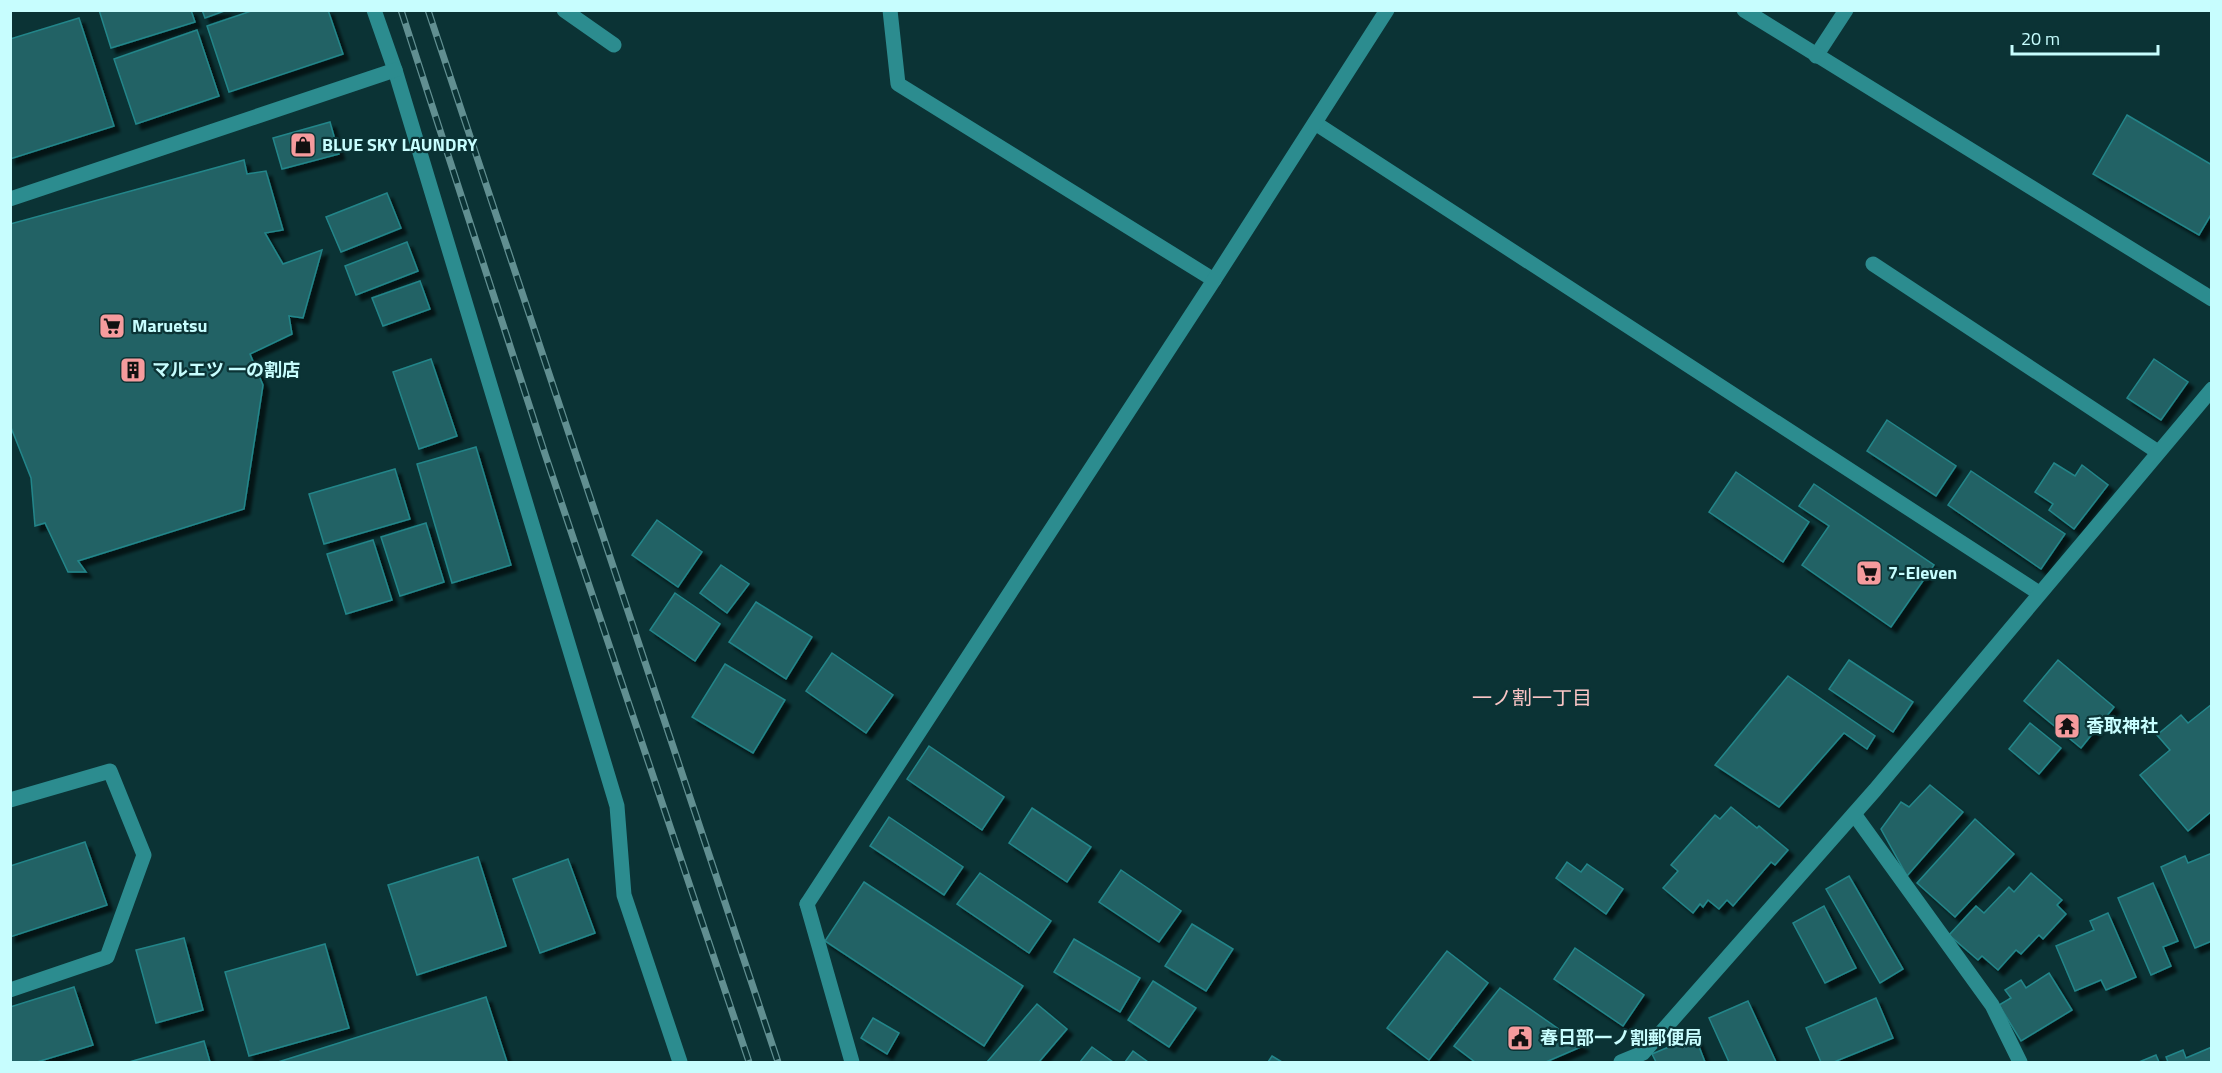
<svg xmlns="http://www.w3.org/2000/svg" width="2222" height="1073" font-family="'Titillium Web','Noto Sans JP',sans-serif">
  <defs>
    <filter id="shadow"><feDropShadow dx="5.5" dy="5.5" stdDeviation="1.5" flood-color="#0009"/></filter>
  </defs>
  <rect width="100%" height="100%" fill="#0b3335"/>
  <g fill="#216265" stroke="#24868a" stroke-width="1.5" filter="url(#shadow)">
    <path d="M 99,10 L 191,10 L 195,22 L 111,48 Z"/>
    <path d="M 202,10 L 227,10 L 205,18 Z"/>
    <path d="M 254,10 L 328,10 L 343,54 L 229,92 L 207,26 Z"/>
    <path d="M 79,18 L 114,126 L 10,159 L 10,39 Z"/>
    <path d="M 197,30 L 219,96 L 136,124 L 114,59 Z"/>
    <path d="M 2127,115 L 2212,165 L 2212,213 L 2199,235 L 2093,174 Z"/>
    <path d="M 330,122 L 339,154 L 282,169 L 273,138 Z"/>
    <path d="M 244,160 L 247,174 L 266,171 L 283,230 L 265,233 L 283,264 L 322,250 L 303,318 L 289,316 L 292,334 L 250,354 L 263,385 L 244,509 L 78,561 L 86,572 L 68,572 L 45,523 L 35,526 L 31,478 L 10,425 L 10,224 Z"/>
    <path d="M 387,193 L 401,228 L 341,252 L 326,217 Z"/>
    <path d="M 407,242 L 418,271 L 356,295 L 345,266 Z"/>
    <path d="M 420,281 L 430,309 L 383,326 L 372,298 Z"/>
    <path d="M 431,359 L 457,436 L 419,449 L 393,372 Z"/>
    <path d="M 2154,359 L 2188,382 L 2161,420 L 2127,398 Z"/>
    <path d="M 1887,420 L 1956,466 L 1936,496 L 1867,451 Z"/>
    <path d="M 476,447 L 511,565 L 452,583 L 417,464 Z"/>
    <path d="M 2054,463 L 2075,476 L 2082,465 L 2108,485 L 2074,529 L 2049,510 L 2053,504 L 2035,492 Z"/>
    <path d="M 395,469 L 410,519 L 324,544 L 309,494 Z"/>
    <path d="M 1971,471 L 2065,534 L 2041,569 L 1948,505 Z"/>
    <path d="M 1736,472 L 1809,522 L 1783,562 L 1709,512 Z"/>
    <path d="M 1814,484 L 1934,565 L 1891,627 L 1802,565 L 1829,526 L 1799,506 Z"/>
    <path d="M 657,520 L 702,552 L 678,587 L 632,555 Z"/>
    <path d="M 426,523 L 444,582 L 400,596 L 381,537 Z"/>
    <path d="M 373,540 L 392,600 L 346,614 L 327,554 Z"/>
    <path d="M 721,565 L 749,584 L 727,613 L 700,593 Z"/>
    <path d="M 675,593 L 720,624 L 695,661 L 650,630 Z"/>
    <path d="M 756,602 L 812,637 L 786,679 L 729,642 Z"/>
    <path d="M 832,653 L 893,695 L 866,733 L 806,691 Z"/>
    <path d="M 1849,660 L 1913,702 L 1893,732 L 1829,689 Z"/>
    <path d="M 2058,660 L 2114,707 L 2081,748 L 2024,701 Z"/>
    <path d="M 725,664 L 785,700 L 753,753 L 692,717 Z"/>
    <path d="M 1788,676 L 1875,736 L 1867,749 L 1844,733 L 1779,807 L 1715,765 Z"/>
    <path d="M 2212,704 L 2212,811 L 2188,831 L 2140,775 L 2170,750 L 2157,735 L 2181,715 L 2188,723 Z"/>
    <path d="M 2030,723 L 2061,748 L 2039,774 L 2009,749 Z"/>
    <path d="M 929,746 L 1004,797 L 982,830 L 907,779 Z"/>
    <path d="M 1930,785 L 1963,812 L 1907,876 L 1881,829 L 1901,802 L 1909,807 Z"/>
    <path d="M 1731,807 L 1757,828 L 1759,826 L 1788,850 L 1775,865 L 1771,862 L 1733,906 L 1727,900 L 1719,909 L 1708,900 L 1703,907 L 1700,904 L 1693,913 L 1663,888 L 1678,871 L 1671,865 L 1715,815 L 1720,819 Z"/>
    <path d="M 1032,808 L 1091,847 L 1067,882 L 1009,843 Z"/>
    <path d="M 889,817 L 963,867 L 944,895 L 870,846 Z"/>
    <path d="M 1975,819 L 2014,854 L 1955,917 L 1917,883 Z"/>
    <path d="M 85,842 L 107,905 L 10,937 L 10,866 Z"/>
    <path d="M 2212,853 L 2212,941 L 2195,948 L 2161,867 L 2185,856 L 2188,863 Z"/>
    <path d="M 478,857 L 506,946 L 417,975 L 388,885 Z"/>
    <path d="M 568,859 L 595,933 L 540,953 L 513,879 Z"/>
    <path d="M 1567,862 L 1581,872 L 1587,864 L 1623,889 L 1606,914 L 1556,878 Z"/>
    <path d="M 1121,870 L 1181,911 L 1159,942 L 1099,902 Z"/>
    <path d="M 980,873 L 1051,921 L 1029,953 L 957,904 Z"/>
    <path d="M 2031,873 L 2062,900 L 2057,905 L 2066,914 L 2043,939 L 2039,935 L 2021,954 L 2016,950 L 1998,970 L 1982,956 L 1978,960 L 1949,935 L 1976,906 L 1984,913 L 2009,887 L 2014,892 Z"/>
    <path d="M 1849,876 L 1903,969 L 1880,983 L 1826,889 Z"/>
    <path d="M 864,882 L 1023,986 L 984,1046 L 825,941 Z"/>
    <path d="M 2153,883 L 2178,941 L 2163,947 L 2171,966 L 2151,975 L 2118,898 Z"/>
    <path d="M 1824,906 L 1856,968 L 1825,983 L 1793,923 Z"/>
    <path d="M 2108,913 L 2136,977 L 2106,990 L 2101,980 L 2075,991 L 2056,946 L 2094,930 L 2090,921 Z"/>
    <path d="M 1192,924 L 1233,949 L 1206,991 L 1165,966 Z"/>
    <path d="M 184,938 L 203,1010 L 156,1023 L 136,950 Z"/>
    <path d="M 1074,939 L 1140,978 L 1120,1012 L 1054,972 Z"/>
    <path d="M 325,944 L 349,1028 L 249,1056 L 225,972 Z"/>
    <path d="M 1575,948 L 1644,995 L 1623,1026 L 1554,979 Z"/>
    <path d="M 1447,951 L 1488,983 L 1429,1060 L 1387,1028 Z"/>
    <path d="M 2049,973 L 2072,1010 L 2021,1041 L 1999,1005 L 2011,998 L 2005,990 L 2021,980 L 2026,988 Z"/>
    <path d="M 1153,981 L 1196,1008 L 1169,1047 L 1128,1020 Z"/>
    <path d="M 74,987 L 93,1045 L 37,1062 L 10,1062 L 10,1007 Z"/>
    <path d="M 1500,988 L 1583,1046 L 1546,1062 L 1475,1062 L 1454,1046 Z"/>
    <path d="M 486,997 L 507,1062 L 278,1062 Z"/>
    <path d="M 1876,998 L 1893,1038 L 1834,1062 L 1821,1062 L 1806,1028 Z"/>
    <path d="M 1748,1001 L 1776,1062 L 1729,1062 L 1709,1018 Z"/>
    <path d="M 1037,1004 L 1067,1029 L 1039,1062 L 987,1062 Z"/>
    <path d="M 873,1018 L 899,1033 L 887,1054 L 861,1038 Z"/>
    <path d="M 1695,1036 L 1705,1062 L 1656,1062 L 1652,1054 Z"/>
    <path d="M 204,1041 L 210,1062 L 129,1062 Z"/>
    <path d="M 1092,1047 L 1113,1062 L 1080,1062 Z"/>
    <path d="M 2212,1047 L 2212,1062 L 2168,1062 L 2166,1057 L 2183,1050 L 2186,1058 Z"/>
    <path d="M 1133,1051 L 1148,1062 L 1125,1062 Z"/>
    <path d="M 2156,1055 L 2159,1062 L 2139,1062 Z"/>
    <path d="M 1272,1056 L 1282,1062 L 1268,1062 Z"/>
  </g>
  <g fill="none" stroke-linecap="round" stroke-linejoin="round">
    <g stroke="#2c8c8f" stroke-width="15">
      <path d="M 1816,56 L 1846,10"/>
      <path d="M 1315,123 L 2039,593"/>
      <path d="M 1873,264 L 2158,452"/>
      <path d="M 1854,814 L 1992,1005 L 2020,1062"/>
      <path d="M 807,904 L 852,1062"/>
    </g>
    <g stroke="#2c8c8f" stroke-width="15">
      <path d="M 374,10 L 395,70 L 617,806 L 624,895 L 680,1062"/>
      <path d="M 564,10 L 614,45"/>
      <path d="M 890,10 L 898,84 L 1214,280"/>
      <path d="M 1744,10 L 2212,299"/>
      <path d="M 10,199 L 395,70"/>
      <path d="M 10,800 L 110,771 L 144,855 L 107,957 L 10,990"/>
      <path d="M 807,904 L 1214,280 L 1387,10"/>
      <path d="M 1621,1062 L 1643,1053 L 1875,790 L 2212,389"/>
    </g>
    <defs>
      <g id="rail">
        <path d="M 401,10 L 545,454 L 749,1062"/>
        <path d="M 428,10 L 778,1062"/>
      </g>
    </defs>
    <use href="#rail" stroke="#618f91" stroke-width="7"/>
    <use href="#rail" stroke="#0b3335" stroke-width="4.5" stroke-dasharray="14" stroke-linecap="butt"/>
  </g>
  <defs>
    <symbol id="shop-square" viewBox="-11 -11 22 22"><rect x="-9" y="-9" width="18" height="18" rx="4" fill="#f59b9d" stroke="#0b3335"/><path d="M-5-2.5h2.3a2.7 3.5 0 0 1 5.4 0H5L5.5 6h-11ZM-1.5-2.5h3a1.5 2.3 0 0 0-3 0Z" fill="#111"/></symbol>
    <symbol id="supermarket-square" viewBox="-11 -11 22 22"><rect x="-9" y="-9" width="18" height="18" rx="4" fill="#f59b9d" stroke="#0b3335"/><path d="M-6-5.5h2.5l.6 2H6L4.5 2H-2.5L-4.4-4H-6ZM-1.5 3.2a1.3 1.3 0 1 0 .1 0ZM3 3.2a1.3 1.3 0 1 0 .1 0Z" fill="#111"/></symbol>
    <symbol id="building-square" viewBox="-11 -11 22 22"><rect x="-9" y="-9" width="18" height="18" rx="4" fill="#f59b9d" stroke="#0b3335"/><path d="M-4-6H4V6H1V3H-1V6H-4ZM-2.5-4.3h1.7v1.8h-1.7ZM.8-4.3h1.7v1.8H.8ZM-2.5-1h1.7V.8h-1.7ZM.8-1h1.7V.8H.8Z" fill="#111"/></symbol>
    <symbol id="temple-square" viewBox="-11 -11 22 22"><rect x="-9" y="-9" width="18" height="18" rx="4" fill="#f59b9d" stroke="#0b3335"/><path d="M0-6L5-2H3V0L6.5 2.5H4V6H1.5V3h-3V6H-4V2.5H-6.5L-3 0V-2H-5Z" fill="#111"/></symbol>
    <symbol id="civic-square" viewBox="-11 -11 22 22"><rect x="-9" y="-9" width="18" height="18" rx="4" fill="#f59b9d" stroke="#0b3335"/><path d="M-.6-6.5H3V-4.5H.6V-3L4-1V1h2V6H-6V1h2V-1L-.6-3ZM-1.2 2.5V6h2.4V2.5Z" fill="#111"/></symbol>
  </defs>
  <g fill-rule="evenodd">
    <use href="#shop-square" x="288" y="130" width="30" height="30"/>
    <use href="#supermarket-square" x="97" y="311" width="30" height="30"/>
    <use href="#building-square" x="118" y="355" width="30" height="30"/>
    <use href="#supermarket-square" x="1854" y="558" width="30" height="30"/>
    <use href="#temple-square" x="2052" y="711" width="30" height="30"/>
    <use href="#civic-square" x="1505" y="1023" width="30" height="30"/>
  </g>
  <g text-anchor="middle" stroke-width="4.5" stroke-linejoin="round" paint-order="stroke">
    <g font-size="18" font-weight="bold" fill="#c7fdfe" stroke="#0b3335" text-anchor="start">
      <text x="322" y="151">BLUE SKY LAUNDRY</text>
      <text x="132" y="332">Maruetsu</text>
      <text x="152" y="376">マルエツ 一の割店</text>
      <text x="1888" y="579">7-Eleven</text>
      <text x="2086" y="732">香取神社</text>
      <text x="1540" y="1044">春日部一ノ割郵便局</text>
    </g>
    <g font-size="20" fill="#fbc6c6" stroke="#0b3335">
      <text x="1532" y="705">一ノ割一丁目</text>
    </g>
  </g>
  <rect width="2222" height="1073" fill="none" stroke="#c7fdfe" stroke-width="24"/>
  <path d="M2012 45v9h146v-9" fill="none" stroke="#c7fdfe" stroke-width="3"/>
  <text x="2021" y="45" font-size="18" fill="#c7fdfe" stroke="#0b3335" stroke-width="4.5" paint-order="stroke">20 m</text>
</svg>
